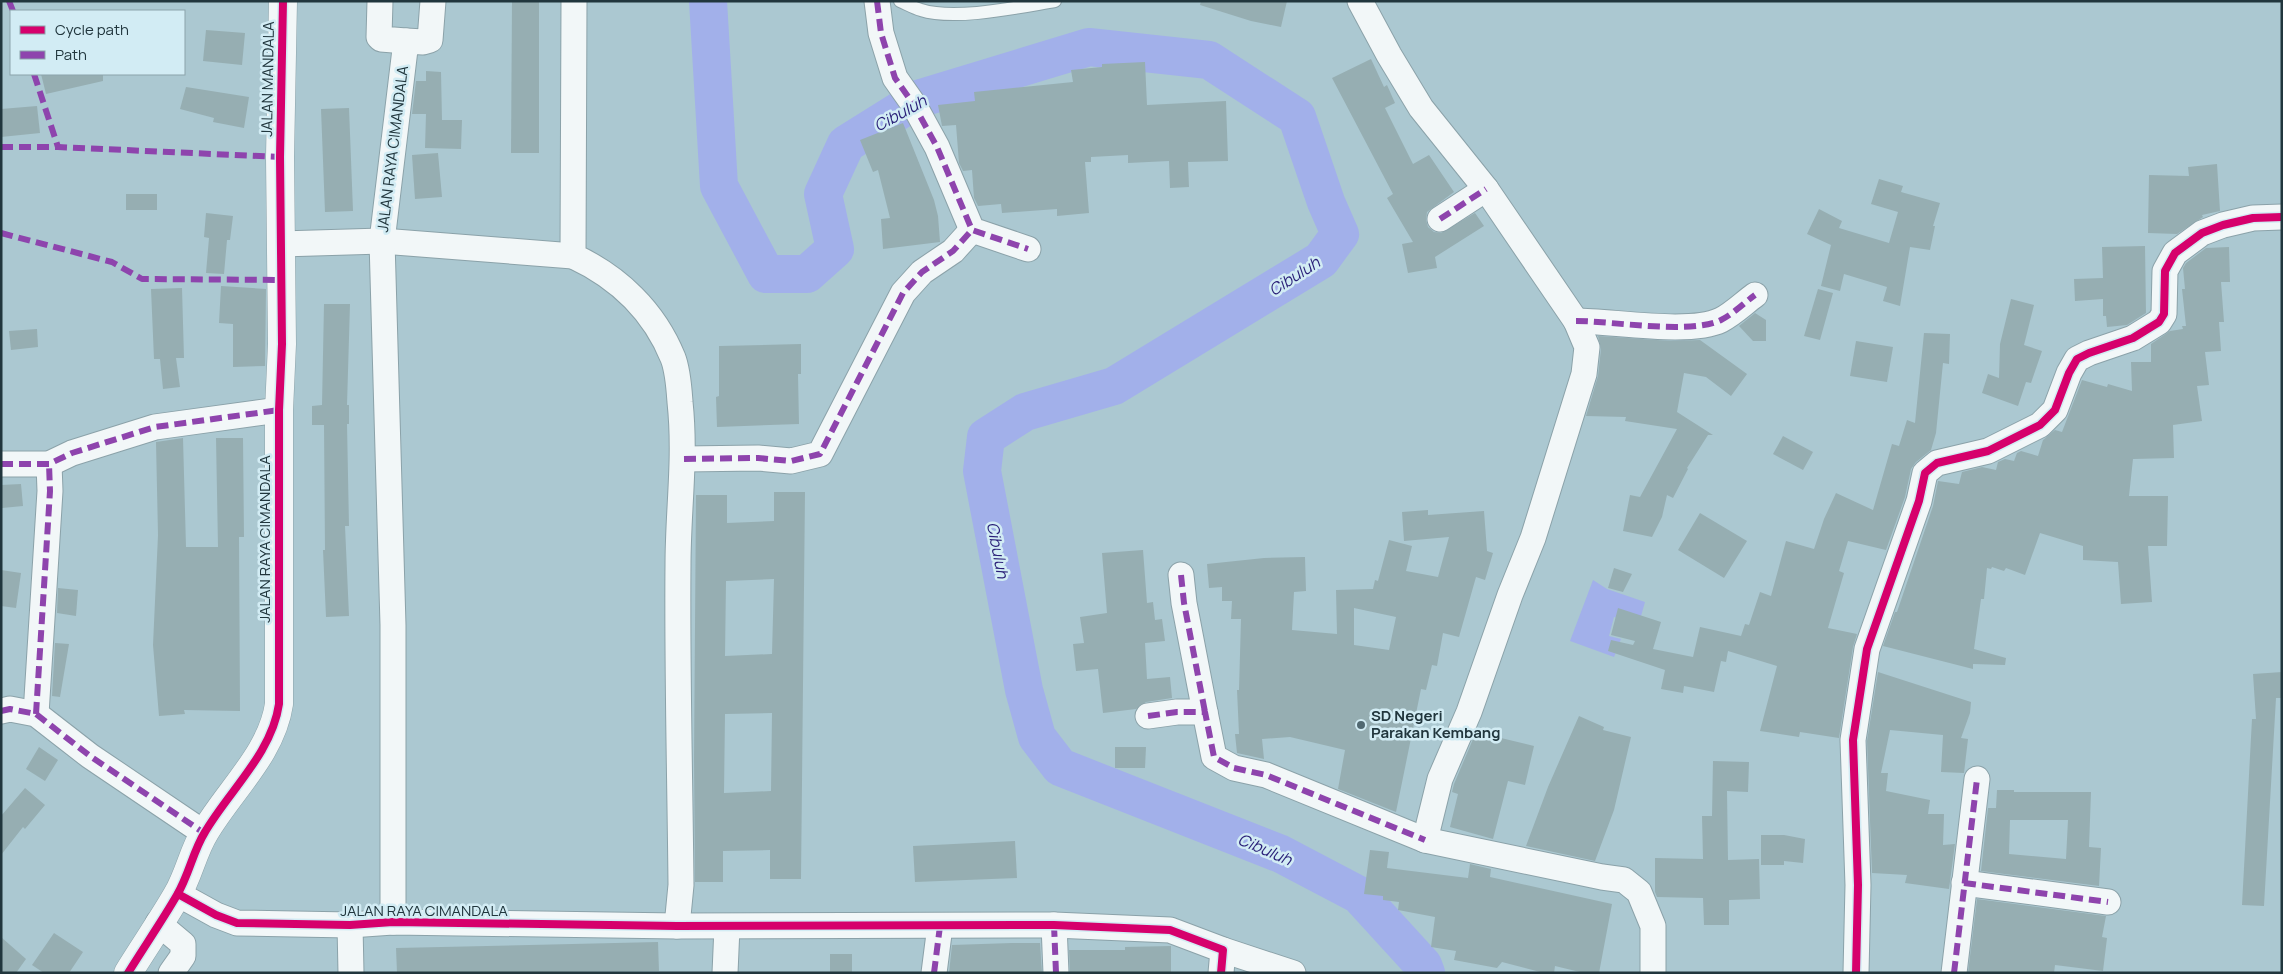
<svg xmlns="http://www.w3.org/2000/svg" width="2283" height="974" font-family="Manrope,sans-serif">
  <rect width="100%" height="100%" fill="#abc8d1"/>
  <path fill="#a2b0ea" d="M 1593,580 L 1607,589 L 1645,602 L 1639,623 L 1614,617 L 1609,636 L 1621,639 L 1614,657 L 1570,641 Z"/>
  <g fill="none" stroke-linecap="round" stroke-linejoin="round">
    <path stroke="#a2b0ea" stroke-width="38" d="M 708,1 L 719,186 L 766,274 L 807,274 L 835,249 L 823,194 L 846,144 L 918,99 L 1089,47 L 1209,60 L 1297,117 L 1326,202 L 1340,234 L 1321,260 L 1114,386 L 1025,412 L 986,437 L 982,471 L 1024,690 L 1037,737 L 1060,767 L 1281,854 L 1359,895 L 1423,965 L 1426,973"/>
  </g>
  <g fill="#96aeb2" fill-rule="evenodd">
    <path d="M 512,1 L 539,1 L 539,153 L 511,153 Z"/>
    <path d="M 1201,1 L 1287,1 L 1281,27 L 1251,21 L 1200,5 Z"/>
    <path d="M 206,30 L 245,33 L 242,65 L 203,61 Z"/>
    <path d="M 1371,59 L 1384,87 L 1387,85 L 1395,103 L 1385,108 L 1413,164 L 1429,155 L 1454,192 L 1427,212 L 1426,220 L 1428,227 L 1434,232 L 1441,233 L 1475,213 L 1484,226 L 1435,257 L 1437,268 L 1408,273 L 1402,244 L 1413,242 L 1387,198 L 1393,194 L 1332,78 Z"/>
    <path d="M 1145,62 L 1147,105 L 1226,101 L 1228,161 L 1188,162 L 1189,187 L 1170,188 L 1169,161 L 1128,163 L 1128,155 L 1091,157 L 1091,162 L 1085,162 L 1089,213 L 1057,216 L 1057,209 L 1002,213 L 1001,204 L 978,206 L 974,198 L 972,170 L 963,171 L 959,163 L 956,125 L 942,126 L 938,105 L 975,101 L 974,92 L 1073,82 L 1071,70 L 1102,67 L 1102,64 Z"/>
    <path d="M 426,71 L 441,72 L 442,120 L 462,120 L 461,149 L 425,148 L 426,114 L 412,114 L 416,81 L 426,81 Z"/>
    <path d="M 41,74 L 103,74 L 103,81 L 46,94 Z"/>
    <path d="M 186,87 L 249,97 L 244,128 L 213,122 L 214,118 L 180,109 Z"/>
    <path d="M 37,106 L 40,133 L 1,137 L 1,109 Z"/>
    <path d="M 349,108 L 353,211 L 325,212 L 321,109 Z"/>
    <path d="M 903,123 L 934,200 L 938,216 L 940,242 L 883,249 L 881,219 L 890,218 L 878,170 L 873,172 L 860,140 Z"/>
    <path d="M 438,153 L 442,197 L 415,199 L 412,155 Z"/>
    <path d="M 2217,164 L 2220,211 L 2202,215 L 2203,217 L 2177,234 L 2148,233 L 2149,175 L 2189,176 L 2188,167 Z"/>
    <path d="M 1879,179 L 1903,186 L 1901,192 L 1940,203 L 1933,226 L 1935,226 L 1930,250 L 1910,247 L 1900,306 L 1883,301 L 1887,287 L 1844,274 L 1840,291 L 1821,286 L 1831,245 L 1807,234 L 1819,209 L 1842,221 L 1839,228 L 1889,243 L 1898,212 L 1871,204 Z"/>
    <rect x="126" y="194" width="31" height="16"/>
    <path d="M 206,213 L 233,216 L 230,240 L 227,240 L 224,274 L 206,273 L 209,238 L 204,237 Z"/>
    <path d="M 2145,246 L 2146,313 L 2127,325 L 2107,327 L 2106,316 L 2103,316 L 2103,299 L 2075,301 L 2074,279 L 2103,278 L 2102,247 Z"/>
    <path d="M 2229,247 L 2230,282 L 2221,282 L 2224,322 L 2219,322 L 2221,351 L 2205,352 L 2209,385 L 2197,386 L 2202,421 L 2173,425 L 2174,458 L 2133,459 L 2129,496 L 2168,496 L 2167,546 L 2148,546 L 2152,602 L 2121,604 L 2118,562 L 2083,560 L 2083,546 L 2040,533 L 2025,575 L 2006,568 L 2004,571 L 1992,567 L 1991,569 L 1987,568 L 1984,599 L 1981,599 L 1974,649 L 2006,658 L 2005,665 L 1973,664 L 1973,669 L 1883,646 L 1895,612 L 1897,612 L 1933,506 L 1938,481 L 1959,484 L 1962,472 L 1982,467 L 1996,470 L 1998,462 L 2005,459 L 2014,461 L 2017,453 L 2021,451 L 2038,456 L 2043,440 L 2055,430 L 2062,432 L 2082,380 L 2107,387 L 2108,384 L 2132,391 L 2131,362 L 2151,362 L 2151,344 L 2170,331 L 2183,329 L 2182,326 L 2186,326 L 2182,289 L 2185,289 L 2183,268 L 2186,263 L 2206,248 Z"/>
    <path d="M 221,286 L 266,289 L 265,366 L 233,367 L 233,324 L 219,323 Z"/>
    <path d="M 182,288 L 184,358 L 176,358 L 180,387 L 163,389 L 160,359 L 154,359 L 151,289 Z"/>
    <path d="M 1818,289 L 1833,293 L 1820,340 L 1804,336 Z"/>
    <path d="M 2011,299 L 2034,305 L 2024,345 L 2042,351 L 2031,383 L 2026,382 L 2018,406 L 1982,393 L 1988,374 L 1999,378 L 2000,344 Z"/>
    <path d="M 324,304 L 350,304 L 347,405 L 349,405 L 349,424 L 347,424 L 349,526 L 345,526 L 349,616 L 326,617 L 323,550 L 325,550 L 324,425 L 312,425 L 312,406 L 322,405 Z"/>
    <path d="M 1755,313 L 1766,320 L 1766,341 L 1753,341 L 1739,326 Z"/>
    <path d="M 37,329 L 38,347 L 11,350 L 9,331 Z"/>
    <path d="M 1924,333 L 1950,334 L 1949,364 L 1943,363 L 1936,433 L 1931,450 L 1916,462 L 1911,469 L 1905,497 L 1886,550 L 1848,541 L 1839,571 L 1844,573 L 1828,628 L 1857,634 L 1853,647 L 1839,738 L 1800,732 L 1799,737 L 1760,731 L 1777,666 L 1728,651 L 1726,662 L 1721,661 L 1714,692 L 1684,686 L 1683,693 L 1661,689 L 1665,670 L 1608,651 L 1611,640 L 1633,645 L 1635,641 L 1611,635 L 1618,608 L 1661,622 L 1653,649 L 1693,657 L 1700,627 L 1741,636 L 1745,624 L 1749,625 L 1760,592 L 1771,596 L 1786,541 L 1814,549 L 1824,519 L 1836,493 L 1873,510 L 1892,444 L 1899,446 L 1907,420 L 1915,423 Z"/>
    <path d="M 1598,336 L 1671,341 L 1700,340 L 1747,374 L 1731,396 L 1706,377 L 1684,373 L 1677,412 L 1713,435 L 1708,435 L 1687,468 L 1688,469 L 1673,498 L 1667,495 L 1662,517 L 1652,537 L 1623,531 L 1630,495 L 1640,497 L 1677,429 L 1625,421 L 1626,417 L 1586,416 L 1598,376 L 1601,349 Z"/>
    <path d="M 1856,341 L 1893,347 L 1887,382 L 1850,376 Z"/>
    <path d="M 801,344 L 801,374 L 798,374 L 799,424 L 717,427 L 716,397 L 719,396 L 719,346 Z"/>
    <path d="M 1783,436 L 1813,452 L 1803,470 L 1773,454 Z"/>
    <path d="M 183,438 L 186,547 L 218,547 L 216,438 L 243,438 L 244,537 L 239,537 L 240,711 L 184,710 L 185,714 L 159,716 L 153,645 L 158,535 L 156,442 Z"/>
    <path d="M 21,484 L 23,506 L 2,508 L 1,485 Z"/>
    <path d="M 774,492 L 805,492 L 801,879 L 770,879 L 770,850 L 723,851 L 723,882 L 695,882 L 694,760 L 696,495 L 727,495 L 727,523 L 774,521 ZM 774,579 L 772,654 L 725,656 L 726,581 ZM 772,713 L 771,791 L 724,793 L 725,714 Z"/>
    <path d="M 1428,510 L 1428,515 L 1484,511 L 1487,551 L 1493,553 L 1485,580 L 1476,577 L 1459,637 L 1443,633 L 1437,666 L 1432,665 L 1426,690 L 1421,689 L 1396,812 L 1338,789 L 1345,750 L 1290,737 L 1262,739 L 1264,759 L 1237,753 L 1235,734 L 1239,734 L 1237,690 L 1239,690 L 1241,619 L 1231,619 L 1232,601 L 1222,601 L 1222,587 L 1209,588 L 1207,564 L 1264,558 L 1305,557 L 1306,591 L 1294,592 L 1292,630 L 1337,634 L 1336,590 L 1373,589 L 1375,580 L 1378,581 L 1389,540 L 1412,546 L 1406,571 L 1438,577 L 1449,537 L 1404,541 L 1402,512 ZM 1354,608 L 1396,617 L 1389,650 L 1354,645 Z"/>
    <path d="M 1700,513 L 1747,541 L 1724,578 L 1678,550 Z"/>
    <path d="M 1143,550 L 1147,603 L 1153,602 L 1155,620 L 1162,619 L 1165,641 L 1145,643 L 1147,679 L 1170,677 L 1172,698 L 1146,702 L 1136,709 L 1103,713 L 1098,669 L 1076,671 L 1073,644 L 1084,643 L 1080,617 L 1107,613 L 1102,553 Z"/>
    <path d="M 1614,568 L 1632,574 L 1623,592 L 1608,588 Z"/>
    <path d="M 1,570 L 21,573 L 16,608 L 1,606 Z"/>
    <path d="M 58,588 L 78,590 L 76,616 L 57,613 Z"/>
    <path d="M 55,643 L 69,644 L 60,697 L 52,696 Z"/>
    <path d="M 1878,672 L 1971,702 L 1970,713 L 1961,738 L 1968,739 L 1964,773 L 1941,772 L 1943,735 L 1890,730 L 1881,773 L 1888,773 L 1886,791 L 1930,800 L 1928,814 L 1944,814 L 1943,845 L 1955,844 L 1949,889 L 1905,883 L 1907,875 L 1872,873 L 1867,741 Z"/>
    <path d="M 2282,672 L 2282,698 L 2276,698 L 2264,906 L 2242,905 L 2252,719 L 2256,719 L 2253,674 Z"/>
    <path d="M 1579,716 L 1604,727 L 1603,730 L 1631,737 L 1614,810 L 1595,861 L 1526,846 L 1548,787 Z"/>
    <path d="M 1476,732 L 1534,746 L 1525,785 L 1508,781 L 1493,839 L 1450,827 L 1458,794 L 1452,792 L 1454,784 Z"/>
    <path d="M 39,747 L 58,760 L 45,781 L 26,769 Z"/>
    <path d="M 1115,747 L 1146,747 L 1145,768 L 1115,768 Z"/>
    <path d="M 1713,761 L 1749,762 L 1748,792 L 1727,791 L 1728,860 L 1759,859 L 1760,899 L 1729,900 L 1729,925 L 1704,925 L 1703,898 L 1657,897 L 1655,892 L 1655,858 L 1703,859 L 1702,816 L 1712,816 Z"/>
    <path d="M 25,788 L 45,805 L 25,829 L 23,827 L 1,855 L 1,816 Z"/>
    <path d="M 1997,790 L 2014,790 L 2014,792 L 2091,792 L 2089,847 L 2101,848 L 2099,886 L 1981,871 L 1988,808 L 1996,808 ZM 2010,820 L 2068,820 L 2066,859 L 2009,854 Z"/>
    <path d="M 1761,835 L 1784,835 L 1805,839 L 1803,863 L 1784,861 L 1784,865 L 1761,865 Z"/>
    <path d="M 1015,841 L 1017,878 L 915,882 L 913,846 Z"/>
    <path d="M 1370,850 L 1389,852 L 1387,868 L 1468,878 L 1470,864 L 1491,869 L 1490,877 L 1612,904 L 1599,973 L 1584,973 L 1555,966 L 1554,973 L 1544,973 L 1502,962 L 1497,968 L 1454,960 L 1456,951 L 1431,947 L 1435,917 L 1398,910 L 1399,902 L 1383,900 L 1383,896 L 1364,894 Z"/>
    <path d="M 1977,899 L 2106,916 L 2102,937 L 2107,938 L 2103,971 L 2055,965 L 2054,973 L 1968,973 Z"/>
    <path d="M 54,933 L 83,952 L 69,973 L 44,973 L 32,965 Z"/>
    <path d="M 1,937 L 26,959 L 16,973 L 1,973 Z"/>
    <path d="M 658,942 L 659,971 L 397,973 L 396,948 Z"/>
    <path d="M 1012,943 L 1040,943 L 1042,973 L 949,973 L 952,945 Z"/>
    <path d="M 1171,946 L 1171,973 L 1070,973 L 1069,950 L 1125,950 L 1125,947 Z"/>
    <rect x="830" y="954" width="22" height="19"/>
  </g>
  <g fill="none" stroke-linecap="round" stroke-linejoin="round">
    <defs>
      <path id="service" d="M 900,1 C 907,4 914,8 921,10 C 955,21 1019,7 1055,1"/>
      <g id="minor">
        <path d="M 380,1 L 379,37 L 381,39 L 406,41"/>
        <path d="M 574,1 L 573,256 C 618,277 654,311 673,358 C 678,371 679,388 680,402 C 686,459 678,509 678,565 C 677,671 680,779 681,885 L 677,926"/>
        <path d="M 877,1 L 881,33 L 895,78 L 914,105 L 937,147 L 972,230 L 1028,249"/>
        <path d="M 1360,1 L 1389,55 L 1421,108 L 1486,189 L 1576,321 L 1587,347 L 1584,374 L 1533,538 L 1510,595 L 1469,712 L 1440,779 L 1425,840"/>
        <path d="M 1440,219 L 1486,189"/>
        <path d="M 281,244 L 382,241 L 573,256"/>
        <path d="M 1576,321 C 1613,321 1690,335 1721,320 C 1733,314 1744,303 1755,295"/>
        <path d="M 684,459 L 758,458 L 791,461 L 820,454 L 903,293 L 922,272 L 953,251 L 972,230"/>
        <path d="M 1,464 L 49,464 L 72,453 L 155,427 L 279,410"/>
        <path d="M 1181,575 L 1184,603 L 1205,712"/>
        <path d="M 1,711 L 10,709 L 36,714 L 90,756 L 204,833"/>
        <path d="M 36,714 L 50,491 L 49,464"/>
        <path d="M 1148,716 L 1177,712 L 1205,712 L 1214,757 L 1234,768 L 1266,775 L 1425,840 L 1602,877 L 1624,880 L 1639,892 L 1653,926 L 1653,973"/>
        <path d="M 1964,883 L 2108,902"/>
        <path d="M 178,894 L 216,915 L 237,923 L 350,925 L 393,922 L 677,926 L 1054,925 L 1170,930 L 1223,950 L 1221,973"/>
        <path d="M 393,922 L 393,625 L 382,241 L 406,41 L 423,42 L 430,40 L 433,1"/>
        <path d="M 158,923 L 183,944 L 183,956 L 171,973"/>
        <path d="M 350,925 L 351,973"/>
        <path d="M 1054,925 L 1056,973"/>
        <path d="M 1223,950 L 1293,973"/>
        <path d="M 725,973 L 727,927"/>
        <path d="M 934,973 L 940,926"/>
        <path d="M 1856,973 L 1858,885 L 1853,740 L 1867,649 L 1919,501 L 1925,473 L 1937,463 L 1988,451 L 2040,425 L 2055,410 L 2069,373 L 2077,359 L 2089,353 L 2133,338 L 2159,322 L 2164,314 L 2165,271 L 2175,253 L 2202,233 L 2223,225 L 2253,218 L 2282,217"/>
        <path d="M 1954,973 L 1977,779"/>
      </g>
      <path id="tertiary" d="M 128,973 C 144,947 162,921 177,895 C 189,875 193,851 205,832 C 229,791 272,753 279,704 L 279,410 L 282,344 L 280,157 L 283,1"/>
    </defs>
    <use href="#service" stroke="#8ba2a9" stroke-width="14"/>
    <use href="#minor" stroke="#8ba2a9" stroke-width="27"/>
    <use href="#tertiary" stroke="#8ba2a9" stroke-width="29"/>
    <use href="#service" stroke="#f2f7f8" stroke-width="12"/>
    <use href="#minor" stroke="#f2f7f8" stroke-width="25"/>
    <use href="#tertiary" stroke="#f2f7f8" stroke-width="28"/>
    <g stroke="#8e44ad" stroke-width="6" stroke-dasharray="12 6" stroke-linecap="butt">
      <path d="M 9,1 L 13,11"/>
      <path d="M 877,1 L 881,33 L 895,78 L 914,105 L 937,147 L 972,230 L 1028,249"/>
      <path d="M 34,74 L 58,147"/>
      <path d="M 1,147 L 58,147 L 280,157"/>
      <path d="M 1440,219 L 1486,189"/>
      <path d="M 1,233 L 112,262 L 142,279 L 281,280"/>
      <path d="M 1576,321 C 1613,321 1690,335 1721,320 C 1733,314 1744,303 1755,295"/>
      <path d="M 684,459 L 758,458 L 791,461 L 820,454 L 903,293 L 922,272 L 953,251 L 972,230"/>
      <path d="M 1,464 L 49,464 L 72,453 L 155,427 L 279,410"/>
      <path d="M 1181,575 L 1184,603 L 1205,712"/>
      <path d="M 1,711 L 10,709 L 36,714 L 90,756 L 204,833"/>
      <path d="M 36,714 L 50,491 L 49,464"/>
      <path d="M 1148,716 L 1177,712 L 1205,712 L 1214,757 L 1234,768 L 1266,775 L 1425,840"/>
      <path d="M 1964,883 L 2108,902"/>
      <path d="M 1054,925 L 1056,973"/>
      <path d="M 934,973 L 940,926"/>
      <path d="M 1954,973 L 1977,779"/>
    </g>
    <defs>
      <g id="cycleway">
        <path d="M 178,894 L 216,915 L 237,923 L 350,925 L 393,922 L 677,926 L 1054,925 L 1170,930 L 1223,950 L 1221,973"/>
        <path d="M 128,973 C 144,947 162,921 177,895 C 189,875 193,851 205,832 C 229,791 272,753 279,704 L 279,410 L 282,344 L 280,157 L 283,1"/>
        <path d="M 1856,973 L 1858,885 L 1853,740 L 1867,649 L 1919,501 L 1925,473 L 1937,463 L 1988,451 L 2040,425 L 2055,410 L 2069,373 L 2077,359 L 2089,353 L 2133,338 L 2159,322 L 2164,314 L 2165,271 L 2175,253 L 2202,233 L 2223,225 L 2253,218 L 2282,217"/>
      </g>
    </defs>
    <use href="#cycleway" stroke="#d2ecf4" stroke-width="11"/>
    <use href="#cycleway" stroke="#d6006c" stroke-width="8"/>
  </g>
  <circle fill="#516971" stroke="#d2ecf4" stroke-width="2" cx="1361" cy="725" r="5"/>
  <g text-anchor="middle" stroke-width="5" stroke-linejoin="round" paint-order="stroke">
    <g font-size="15" fill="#21363d" stroke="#d2ecf4">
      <text transform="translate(268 79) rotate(-89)" y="5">JALAN MANDALA</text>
      <text transform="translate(393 149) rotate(-83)" y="5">JALAN RAYA CIMANDALA</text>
      <text transform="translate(265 539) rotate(-90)" y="5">JALAN RAYA CIMANDALA</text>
      <text x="424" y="916">JALAN RAYA CIMANDALA</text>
    </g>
    <g font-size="15" font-weight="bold" fill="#21363d" stroke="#d2ecf4" text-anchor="start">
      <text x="1371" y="721">SD Negeri<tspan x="1371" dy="17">Parakan Kembang</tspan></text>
    </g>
    <g font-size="16" font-style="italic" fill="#281e77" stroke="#d2ecf4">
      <text transform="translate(900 113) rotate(-29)" y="6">Cibuluh</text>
      <text transform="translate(1294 276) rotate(-33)" y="6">Cibuluh</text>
      <text transform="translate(998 550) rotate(79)" y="6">Cibuluh</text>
      <text transform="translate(1265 849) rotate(23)" y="6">Cibuluh</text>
    </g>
  </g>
  <rect width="2283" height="974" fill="none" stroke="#21363d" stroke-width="5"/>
  <rect x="10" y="10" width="175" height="65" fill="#d2ecf4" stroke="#8ba3ab"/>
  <rect x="20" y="26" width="25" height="8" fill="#d6006c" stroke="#8ba3ab"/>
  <text x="55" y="35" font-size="15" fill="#21363d">Cycle path</text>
  <rect x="20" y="51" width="25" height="8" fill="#8e44ad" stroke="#8ba3ab"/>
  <text x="55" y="60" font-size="15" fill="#21363d">Path</text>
</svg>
